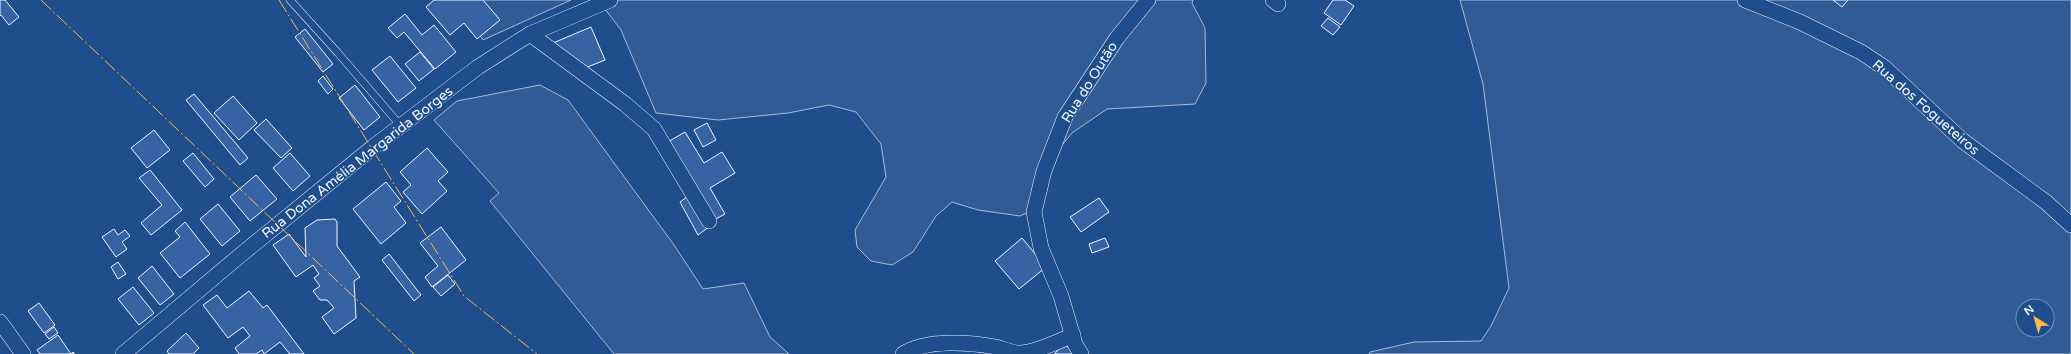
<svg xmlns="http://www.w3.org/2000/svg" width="2071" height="354" font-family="'Varela Round',sans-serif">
  <rect width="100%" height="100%" fill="#1f4e8c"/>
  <g fill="#305b95" stroke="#a8bbd7" fill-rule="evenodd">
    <path d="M 439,0 L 571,0 L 483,40 L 462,8 Z"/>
    <path d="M 598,0 L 1193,0 L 1192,3 L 1205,28 L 1206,83 L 1195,104 L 1107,109 L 1072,133 L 1054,155 L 1039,207 L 1020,216 L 978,210 L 952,202 L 936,216 L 913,252 L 892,265 L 871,261 L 857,247 L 855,230 L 886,177 L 881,144 L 856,112 L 829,105 L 788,113 L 718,120 L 656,113 L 621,30 Z"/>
    <path d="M 1460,0 L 2071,0 L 2071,354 L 1369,354 L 1370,352 L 1414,342 L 1481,341 L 1491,326 L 1509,288 L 1483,84 ZM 2023,306 L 2047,306 L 2047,330 L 2023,330 Z"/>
    <path d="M 540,85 L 568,100 L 674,245 L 703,289 L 744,283 L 770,337 L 789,354 L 614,354 L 490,201 L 499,193 L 434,120 L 457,101 Z"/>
  </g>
  <g fill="#3563a3" stroke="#f2f6ff">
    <path d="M 0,0 L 5,0 L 19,17 L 9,25 L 1,15 L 0,16 Z"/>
    <path d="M 434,0 L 483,0 L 500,20 L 477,39 L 464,23 L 450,35 L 426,7 Z"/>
    <path d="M 1333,0 L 1345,0 L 1354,6 L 1341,25 L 1324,13 Z"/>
    <path d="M 1833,0 L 1848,0 L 1842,7 Z"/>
    <path d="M 405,14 L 422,35 L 434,25 L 456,52 L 435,69 L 404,32 L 397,38 L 388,28 Z"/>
    <path d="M 1328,18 L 1340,27 L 1333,35 L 1321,26 Z"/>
    <path d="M 591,27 L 605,60 L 585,68 L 553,43 Z"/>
    <path d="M 305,29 L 333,64 L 323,72 L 295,37 Z"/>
    <path d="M 420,52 L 434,69 L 419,81 L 405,64 Z"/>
    <path d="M 390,56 L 416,88 L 398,102 L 372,70 Z"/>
    <path d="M 323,76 L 333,89 L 328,94 L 318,81 Z"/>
    <path d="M 355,85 L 380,117 L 364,130 L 339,98 Z"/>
    <path d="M 194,94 L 248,158 L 240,165 L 186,100 Z"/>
    <path d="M 233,96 L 257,123 L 239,140 L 214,113 Z"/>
    <path d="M 266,119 L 292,148 L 281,158 L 254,130 Z"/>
    <path d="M 707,123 L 716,140 L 703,147 L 694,130 Z"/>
    <path d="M 154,130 L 170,150 L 147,168 L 131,148 Z"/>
    <path d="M 685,132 L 704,163 L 722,152 L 735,173 L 710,188 L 725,214 L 712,221 L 666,143 Z"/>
    <path d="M 427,148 L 448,172 L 438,181 L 447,191 L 422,214 L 403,192 L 411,185 L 400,172 Z"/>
    <path d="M 193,153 L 214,179 L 205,187 L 183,161 Z"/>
    <path d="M 290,153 L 310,176 L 293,191 L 273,168 Z"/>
    <path d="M 150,170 L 182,210 L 151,235 L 141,223 L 162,205 L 139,178 Z"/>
    <path d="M 256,175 L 277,199 L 250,221 L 230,197 Z"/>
    <path d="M 386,182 L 401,201 L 394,207 L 406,223 L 381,244 L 353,209 Z"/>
    <path d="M 691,194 L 710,226 L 698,235 L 680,202 Z"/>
    <path d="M 1099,198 L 1109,212 L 1081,232 L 1070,217 Z"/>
    <path d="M 218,204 L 240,231 L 222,246 L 200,219 Z"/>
    <path d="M 335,219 L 337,222 L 337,246 L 360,277 L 354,281 L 356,318 L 334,334 L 322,317 L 334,308 L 327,300 L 320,300 L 313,291 L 320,286 L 314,278 L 319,274 L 313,265 L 296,277 L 273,245 L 289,234 L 306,257 L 305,228 L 317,220 Z"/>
    <path d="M 185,222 L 210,254 L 180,278 L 160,253 L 180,237 L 175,231 Z"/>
    <path d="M 441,227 L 466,260 L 432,287 L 425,277 L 438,266 L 420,243 Z"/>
    <path d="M 114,229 L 118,235 L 125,230 L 130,236 L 122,242 L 127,249 L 116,257 L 102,237 Z"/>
    <path d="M 1022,238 L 1046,267 L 1019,289 L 995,261 Z"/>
    <path d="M 1105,238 L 1109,247 L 1092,253 L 1089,244 Z"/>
    <path d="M 389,254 L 421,295 L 414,301 L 382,260 Z"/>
    <path d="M 118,262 L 126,274 L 118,279 L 111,267 Z"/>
    <path d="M 152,266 L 174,294 L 160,305 L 138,278 Z"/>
    <path d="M 448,275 L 455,284 L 441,296 L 433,287 Z"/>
    <path d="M 133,287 L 154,313 L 139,325 L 118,299 Z"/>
    <path d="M 249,291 L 263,308 L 267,305 L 304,354 L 290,354 L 280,342 L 264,354 L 262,350 L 256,354 L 239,354 L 235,348 L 250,336 L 243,327 L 228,338 L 203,305 L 217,295 L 227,308 Z"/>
    <path d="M 39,303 L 55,325 L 44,333 L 28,311 Z"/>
    <path d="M 54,327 L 58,333 L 49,339 L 45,334 Z"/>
    <path d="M 186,333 L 199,348 L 193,354 L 169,354 L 167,351 Z"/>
    <path d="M 58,335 L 71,354 L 73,352 L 75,354 L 40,354 L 37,350 Z"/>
    <path d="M 1065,344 L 1074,354 L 1054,354 Z"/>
  </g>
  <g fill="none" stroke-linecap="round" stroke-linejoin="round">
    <defs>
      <path id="service" d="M 290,0 L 338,53 L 400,125"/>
      <g id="minor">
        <path d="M 1273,0 L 1278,4"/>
        <path d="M 1745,0 L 1800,22 L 1861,52 L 1885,68 L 1963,141 L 2047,203 L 2071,225"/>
        <path d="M 530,34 L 625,104 L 654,129 L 709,221"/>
        <path d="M 0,322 L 23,354"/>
        <path d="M 123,354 L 243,253 L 373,147 L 478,67 L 530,34 L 610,0"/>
        <path d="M 903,354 C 926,339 970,342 996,347 C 1003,349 1010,352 1017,353 C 1031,354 1060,341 1073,335"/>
        <path d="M 1081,354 L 1075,344 L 1061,296 L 1041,248 L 1034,212 L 1044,171 L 1065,117 L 1117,38 L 1148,0"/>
      </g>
    </defs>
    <use href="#service" stroke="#f2f6ff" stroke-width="8"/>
    <use href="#minor" stroke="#f2f6ff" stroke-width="16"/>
    <use href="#service" stroke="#1f4e8c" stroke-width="7"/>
    <use href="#minor" stroke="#1f4e8c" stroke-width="15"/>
    <g stroke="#ffb74d" stroke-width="1" stroke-dasharray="14 3 2 3" stroke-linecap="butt">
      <path d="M 41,0 L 414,354"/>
      <path d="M 279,0 L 464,296 L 537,354"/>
    </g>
  </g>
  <g text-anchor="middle" stroke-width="3" stroke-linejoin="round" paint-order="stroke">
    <g font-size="14" fill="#f2f6ff" stroke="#1f4e8c">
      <text transform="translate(1089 82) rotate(-58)" y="5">Rua do Outão</text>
      <text transform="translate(1926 107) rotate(41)" y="5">Rua dos Fogueteiros</text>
      <text transform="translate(357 162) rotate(-38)" y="5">Rua Dona Amélia Margarida Borges</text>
    </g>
  </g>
  <g transform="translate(2035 318) rotate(323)"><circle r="19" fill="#1f4e8c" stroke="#7391ba"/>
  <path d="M0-3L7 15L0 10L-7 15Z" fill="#ffb74d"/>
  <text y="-6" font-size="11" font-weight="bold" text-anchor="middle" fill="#f2f6ff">N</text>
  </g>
</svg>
